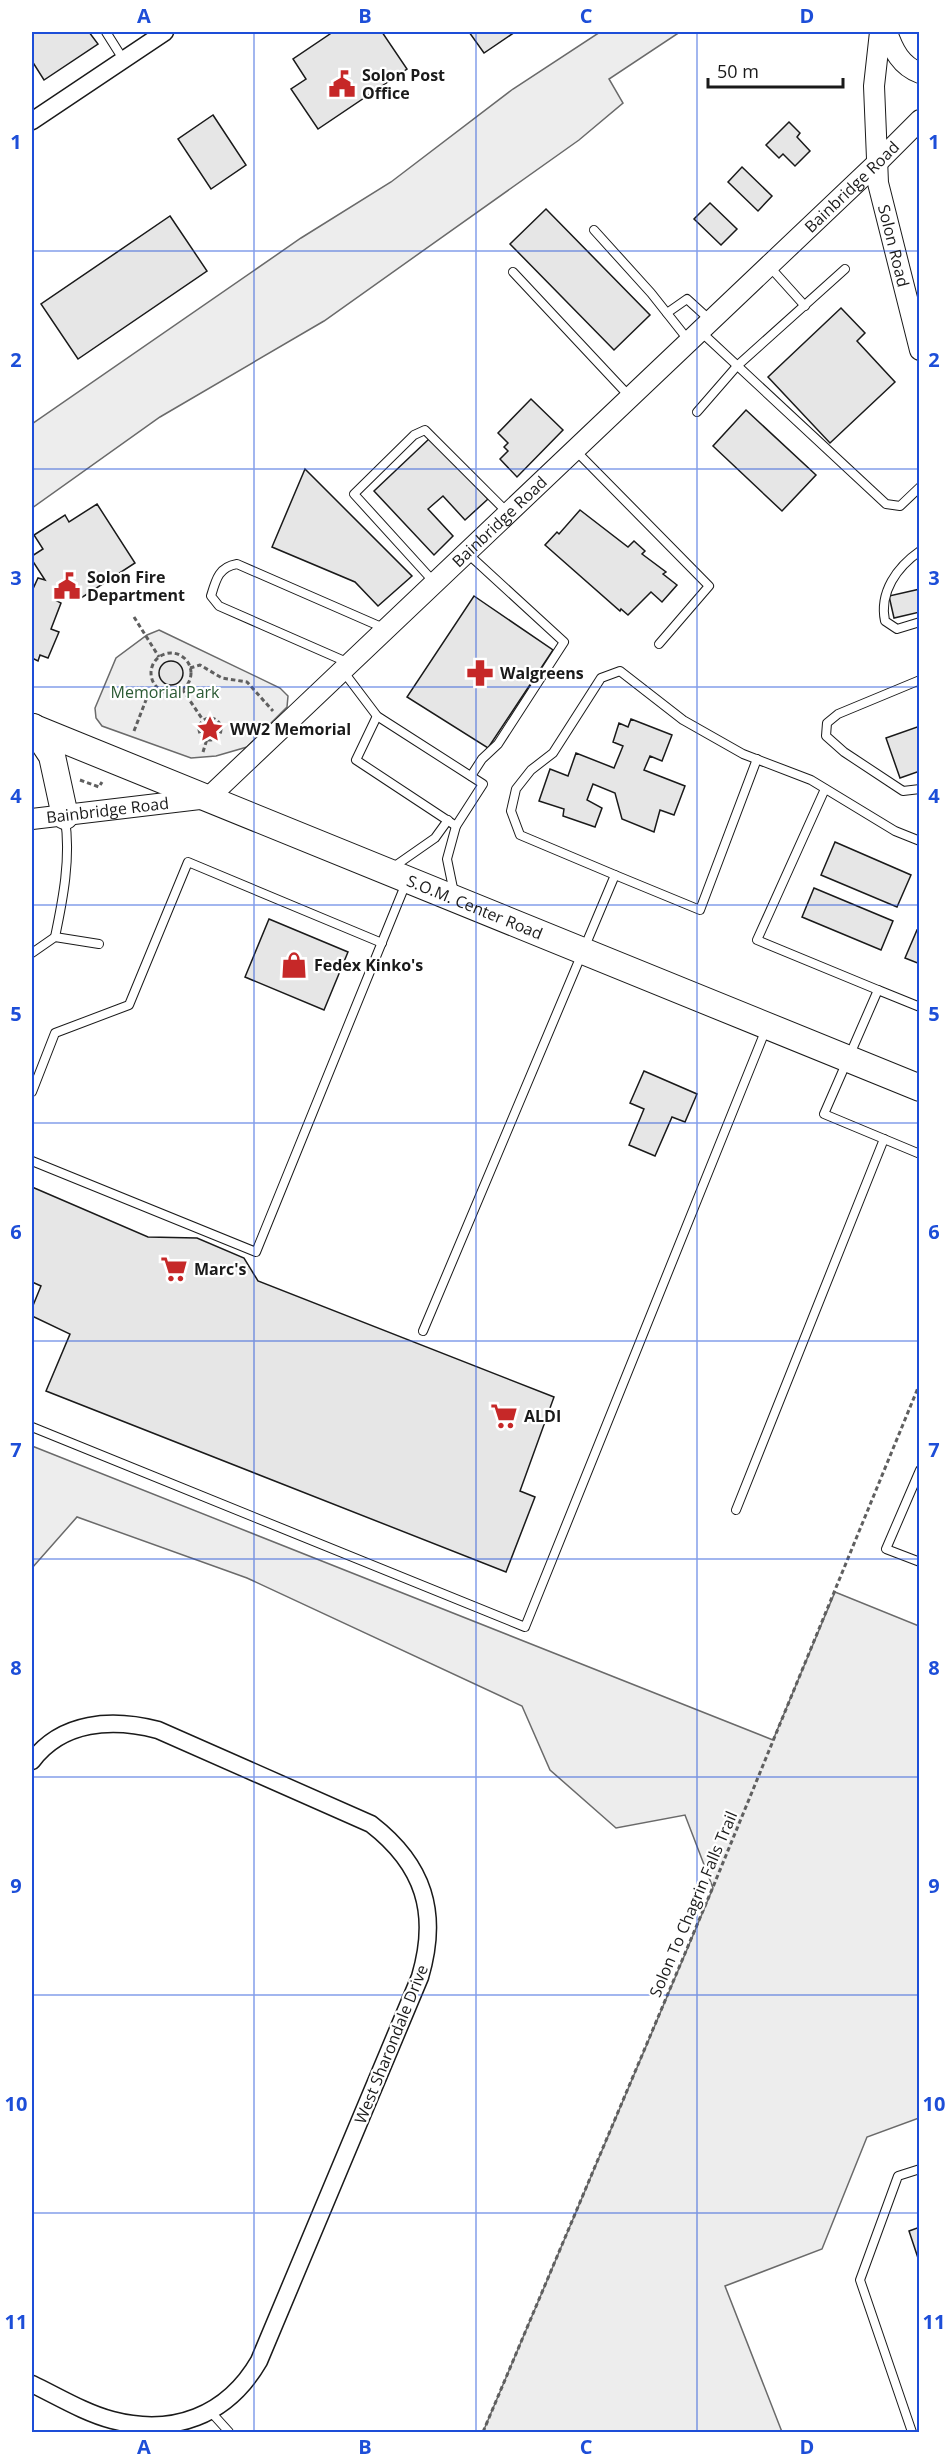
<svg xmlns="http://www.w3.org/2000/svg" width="951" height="2464" font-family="'Open Sans',sans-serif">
  <rect width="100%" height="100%" fill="#fff"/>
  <g fill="#ededed" stroke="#6a6a6a" stroke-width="1.5">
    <path d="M 600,32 L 680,32 L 609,79 L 623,103 L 579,140 L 324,321 L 160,417 L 32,508 L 32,424 L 301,238 L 391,182 L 513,89 Z"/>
    <path d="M 159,630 L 280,688 L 288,696 L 287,707 L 247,747 L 216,756 L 191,758 L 102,726 L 96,718 L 95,708 L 116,658 L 147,635 Z"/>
    <path d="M 32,1446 L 773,1740 L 835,1592 L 919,1626 L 919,2118 L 867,2137 L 822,2249 L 725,2286 L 782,2432 L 483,2432 L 713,1888 L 685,1815 L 616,1828 L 550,1770 L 522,1706 L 247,1578 L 77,1517 L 32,1568 Z"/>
  </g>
  <g fill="#e6e6e6" stroke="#1a1a1a" stroke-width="1.5">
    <path d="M 32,32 L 89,32 L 98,44 L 44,80 L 32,61 Z"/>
    <path d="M 333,32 L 382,32 L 407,69 L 318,129 L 291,89 L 306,79 L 293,59 Z"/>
    <path d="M 469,32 L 515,32 L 484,53 Z"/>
    <path d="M 213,115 L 246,165 L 211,189 L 178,139 Z"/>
    <path d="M 789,122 L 800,133 L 797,137 L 810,151 L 795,166 L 783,154 L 779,158 L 766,145 Z"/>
    <path d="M 742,167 L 772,196 L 758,211 L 728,182 Z"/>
    <path d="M 710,203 L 737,229 L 721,245 L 694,219 Z"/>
    <path d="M 546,209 L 650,315 L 614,350 L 510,244 Z"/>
    <path d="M 170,216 L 207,271 L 78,359 L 41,304 Z"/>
    <path d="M 841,308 L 865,333 L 857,341 L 895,382 L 830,443 L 768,377 Z"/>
    <path d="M 531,399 L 563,430 L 517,477 L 500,459 L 508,451 L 504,447 L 508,443 L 498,433 Z"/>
    <path d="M 746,410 L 816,475 L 782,511 L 713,446 Z"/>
    <path d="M 430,438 L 488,499 L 465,520 L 443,496 L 428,509 L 453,536 L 434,555 L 374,491 Z"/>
    <path d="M 305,469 L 412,576 L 378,606 L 355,582 L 272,547 Z"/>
    <path d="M 97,504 L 135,563 L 78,600 L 72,591 L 57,601 L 61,603 L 51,629 L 59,632 L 48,658 L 40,655 L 38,661 L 32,658 L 32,591 L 38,578 L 45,580 L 32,560 L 32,556 L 43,549 L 34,535 L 65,515 L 69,522 Z"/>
    <path d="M 580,510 L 628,547 L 634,541 L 645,551 L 642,554 L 666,572 L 663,574 L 677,585 L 662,602 L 651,592 L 628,615 L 621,609 L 620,611 L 545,545 L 557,532 L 559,534 Z"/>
    <path d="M 920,589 L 920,612 L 894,618 L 889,596 Z"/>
    <path d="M 474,596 L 553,650 L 488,748 L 407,697 Z"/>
    <circle cx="171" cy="673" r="12"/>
    <path d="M 631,719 L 672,735 L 662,761 L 650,756 L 644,770 L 685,786 L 674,815 L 660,810 L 654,832 L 622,819 L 615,793 L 593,784 L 587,800 L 602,808 L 595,827 L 563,816 L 564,809 L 539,801 L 550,769 L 568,776 L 576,753 L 614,768 L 623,746 L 613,742 L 619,723 L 628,727 Z"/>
    <path d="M 920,726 L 920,771 L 900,778 L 886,738 Z"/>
    <path d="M 835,842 L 911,875 L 897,907 L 821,875 Z"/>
    <path d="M 814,888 L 893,921 L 881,950 L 802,917 Z"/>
    <path d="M 269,919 L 348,952 L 324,1010 L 245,977 Z"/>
    <path d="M 917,930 L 920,931 L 920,964 L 905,958 Z"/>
    <path d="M 644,1071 L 697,1094 L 685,1122 L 672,1117 L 655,1156 L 629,1145 L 644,1109 L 630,1103 Z"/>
    <path d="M 32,1187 L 148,1237 L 197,1238 L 244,1258 L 258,1281 L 554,1397 L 520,1491 L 535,1497 L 506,1572 L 46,1391 L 70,1334 L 32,1316 L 32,1308 L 41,1286 L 32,1282 Z"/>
    <path d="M 920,2227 L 920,2264 L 909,2231 Z"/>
  </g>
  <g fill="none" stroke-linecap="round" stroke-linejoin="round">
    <defs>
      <g id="service">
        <path d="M 106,32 L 123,59"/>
        <path d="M 594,230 L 651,293 L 689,341"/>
        <path d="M 769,266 L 805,306"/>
        <path d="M 513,272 L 630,397"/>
        <path d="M 667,313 L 687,299 L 710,320"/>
        <path d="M 700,331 L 886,504 L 900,506 L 920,487"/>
        <path d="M 697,412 L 737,366 L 845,269"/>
        <path d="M 575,450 L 709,586 L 659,644"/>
        <path d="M 920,551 C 897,567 879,592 885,621 L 897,629 L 920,622"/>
        <path d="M 467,553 L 564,642 L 498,744 L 482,759 L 471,776"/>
        <path d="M 434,582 L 354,494 L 414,435 L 425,430 L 508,513"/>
        <path d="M 349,663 L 219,606 L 211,596 C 216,579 219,567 237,564 L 386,629"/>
        <path d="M 343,671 L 377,716 L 483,784 L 456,826 L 447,859 L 454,893"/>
        <path d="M 920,680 L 838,714 L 827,723 L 826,736 L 844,752 L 903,791 L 920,789"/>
        <path d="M 377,716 L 356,760 L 456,826"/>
        <path d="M 825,789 L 757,940 L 878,990"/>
        <path d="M 392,868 L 435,838 L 448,820"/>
        <path d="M 615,875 L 700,910 L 757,759"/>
        <path d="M 55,937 C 63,899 71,858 65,819"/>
        <path d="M 32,953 L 55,937 L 99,944"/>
        <path d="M 920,1007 L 878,990 L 824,1114 L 920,1154"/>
        <path d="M 32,1092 L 55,1033 L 129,1005 L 188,862 L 382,943"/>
        <path d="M 32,1161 L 256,1252 L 406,883"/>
        <path d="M 423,1331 L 615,875 L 520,835 L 511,811 L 516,789 L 531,770 L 553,753 L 601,678 L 620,671 L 683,720 L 743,754 L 811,780 L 895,831 L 920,841"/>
        <path d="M 32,1427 L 525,1627 L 766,1029"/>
        <path d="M 920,1470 L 886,1549 L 920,1562"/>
        <path d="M 736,1510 L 884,1139"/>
        <path d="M 210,2411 L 229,2432"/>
        <path d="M 912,2432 L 860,2280 L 898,2176 L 920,2169"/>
      </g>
      <g id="minor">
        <path d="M 32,121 L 165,32"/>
        <path d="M 32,1761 C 62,1721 112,1718 158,1730 L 371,1824 C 424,1865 439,1913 420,1977 L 259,2361 C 227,2416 173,2436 112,2420 C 85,2413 57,2396 32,2384"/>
      </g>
      <g id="tertiary">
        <path id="s1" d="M 880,32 L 874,86 L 878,183 L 920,350"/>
        <path d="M 887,32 C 893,50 901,66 920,73"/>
        <path id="s2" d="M 32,819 L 208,798 L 877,163 L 920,120"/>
      </g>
      <g id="primary">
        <path id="s3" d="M 32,727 L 920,1088"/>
        <path d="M 33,727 L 52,756 L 65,816"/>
      </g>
    </defs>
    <use href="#service" stroke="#1a1a1a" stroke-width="10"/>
    <use href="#minor" stroke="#1a1a1a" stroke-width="19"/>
    <use href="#tertiary" stroke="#1a1a1a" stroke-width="22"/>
    <use href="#primary" stroke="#1a1a1a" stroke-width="28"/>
    <g stroke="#5f5f5f" stroke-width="3" stroke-dasharray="4.5 3" stroke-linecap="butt">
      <path d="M 134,617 L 159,657"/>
      <circle cx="171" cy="673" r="20"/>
      <path d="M 190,668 L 200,665 L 222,678 L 247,682 L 273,711"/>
      <path d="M 182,689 L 203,720"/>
      <circle cx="210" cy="729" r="11"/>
      <path d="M 134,731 L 146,700 L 156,686"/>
      <path d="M 203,752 L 207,739"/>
      <path d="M 80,780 L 99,787 L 102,782"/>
      <path d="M 483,2432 L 713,1887 L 920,1383"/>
    </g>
    <use href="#service" stroke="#fff" stroke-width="8"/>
    <use href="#minor" stroke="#fff" stroke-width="16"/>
    <use href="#tertiary" stroke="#fff" stroke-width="20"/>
    <use href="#primary" stroke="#fff" stroke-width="26"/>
  </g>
  <path fill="none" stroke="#1d4ed8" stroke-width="1.5" stroke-opacity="0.55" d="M 254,32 L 254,2432M 476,32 L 476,2432M 697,32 L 697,2432M 32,251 L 920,251M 32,469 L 920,469M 32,687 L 920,687M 32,905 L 920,905M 32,1123 L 920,1123M 32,1341 L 920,1341M 32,1559 L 920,1559M 32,1777 L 920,1777M 32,1995 L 920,1995M 32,2213 L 920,2213"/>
  <defs>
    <symbol id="civic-bare" viewBox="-9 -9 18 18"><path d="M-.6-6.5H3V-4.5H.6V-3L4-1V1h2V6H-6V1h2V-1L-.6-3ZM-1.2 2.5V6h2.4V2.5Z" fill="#c62828" stroke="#fff" stroke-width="2.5" paint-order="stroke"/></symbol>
    <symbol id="pharmacy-bare" viewBox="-9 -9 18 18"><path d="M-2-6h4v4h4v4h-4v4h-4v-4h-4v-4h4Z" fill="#c62828" stroke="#fff" stroke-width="2.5" paint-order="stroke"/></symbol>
    <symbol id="sight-bare" viewBox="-9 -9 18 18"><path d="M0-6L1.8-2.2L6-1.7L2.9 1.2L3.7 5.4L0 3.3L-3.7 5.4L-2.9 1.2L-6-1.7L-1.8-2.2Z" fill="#c62828" stroke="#fff" stroke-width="2.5" paint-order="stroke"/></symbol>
    <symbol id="shop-bare" viewBox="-9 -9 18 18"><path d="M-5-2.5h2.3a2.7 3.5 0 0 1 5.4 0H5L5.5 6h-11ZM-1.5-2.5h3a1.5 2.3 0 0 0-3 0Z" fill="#c62828" stroke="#fff" stroke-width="2.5" paint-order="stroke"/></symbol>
    <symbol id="supermarket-bare" viewBox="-9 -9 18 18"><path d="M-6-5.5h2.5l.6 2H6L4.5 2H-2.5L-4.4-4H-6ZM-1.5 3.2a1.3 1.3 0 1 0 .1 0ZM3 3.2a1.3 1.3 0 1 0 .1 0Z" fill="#c62828" stroke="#fff" stroke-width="2.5" paint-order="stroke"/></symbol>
  </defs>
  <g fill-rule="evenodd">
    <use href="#civic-bare" x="323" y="65" width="38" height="38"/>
    <use href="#civic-bare" x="48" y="567" width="38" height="38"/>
    <use href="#pharmacy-bare" x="461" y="654" width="38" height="38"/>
    <use href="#sight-bare" x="191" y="710" width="38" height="38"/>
    <use href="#shop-bare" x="275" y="946" width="38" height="38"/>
    <use href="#supermarket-bare" x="155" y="1250" width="38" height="38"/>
    <use href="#supermarket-bare" x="485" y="1397" width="38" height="38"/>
  </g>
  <g text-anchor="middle" stroke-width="4.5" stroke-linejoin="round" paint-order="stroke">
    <g font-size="16" font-weight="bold" fill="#1a1a1a" stroke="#fff" text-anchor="start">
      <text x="362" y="81">Solon Post<tspan x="362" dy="18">Office</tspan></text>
      <text x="87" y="583">Solon Fire<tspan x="87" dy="18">Department</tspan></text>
      <text x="500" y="679">Walgreens</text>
      <text x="230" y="735">WW2 Memorial</text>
      <text x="314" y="971">Fedex Kinko's</text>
      <text x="194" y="1275">Marc's</text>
      <text x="524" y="1422">ALDI</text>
    </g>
    <g font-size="16" fill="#1a1a1a" stroke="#fff">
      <text dy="6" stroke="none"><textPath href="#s2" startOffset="1065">Bainbridge Road</textPath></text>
      <text dy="6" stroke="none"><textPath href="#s1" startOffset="216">Solon Road</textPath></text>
      <text dy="6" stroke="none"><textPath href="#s2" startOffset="579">Bainbridge Road</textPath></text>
      <text dy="6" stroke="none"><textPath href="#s2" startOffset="76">Bainbridge Road</textPath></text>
      <text dy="6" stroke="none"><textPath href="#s3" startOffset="478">S.O.M. Center Road</textPath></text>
      <text transform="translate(693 1904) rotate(-67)" y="6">Solon To Chagrin Falls Trail</text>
      <text transform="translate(391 2044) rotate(-68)" y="6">West Sharondale Drive</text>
    </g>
    <g font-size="16" fill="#2b5a34" stroke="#fff">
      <text x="165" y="698">Memorial Park</text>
    </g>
  </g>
  <rect width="951" height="2464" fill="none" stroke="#ffffff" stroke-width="66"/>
  <path d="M708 78v9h135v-9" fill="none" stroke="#1a1a1a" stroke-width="3"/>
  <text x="717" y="78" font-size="18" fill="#1a1a1a" stroke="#ffffff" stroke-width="4.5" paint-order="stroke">50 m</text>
  <rect x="33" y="33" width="885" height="2398" fill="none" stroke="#1d4ed8" stroke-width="2"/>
  <g font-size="20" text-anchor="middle" font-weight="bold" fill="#1d4ed8">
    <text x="144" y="23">A</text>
    <text x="365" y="23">B</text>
    <text x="586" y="23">C</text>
    <text x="807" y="23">D</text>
    <text x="16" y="149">1</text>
    <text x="934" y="149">1</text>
    <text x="16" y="367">2</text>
    <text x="934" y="367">2</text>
    <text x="16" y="585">3</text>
    <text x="934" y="585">3</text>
    <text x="16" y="803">4</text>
    <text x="934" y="803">4</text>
    <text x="16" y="1021">5</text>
    <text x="934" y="1021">5</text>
    <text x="16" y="1239">6</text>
    <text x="934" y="1239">6</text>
    <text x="16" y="1457">7</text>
    <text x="934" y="1457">7</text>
    <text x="16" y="1675">8</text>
    <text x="934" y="1675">8</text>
    <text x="16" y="1893">9</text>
    <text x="934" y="1893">9</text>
    <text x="16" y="2111">10</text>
    <text x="934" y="2111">10</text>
    <text x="16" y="2329">11</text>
    <text x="934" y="2329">11</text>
    <text x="144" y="2454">A</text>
    <text x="365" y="2454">B</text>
    <text x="586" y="2454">C</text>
    <text x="807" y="2454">D</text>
  </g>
</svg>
